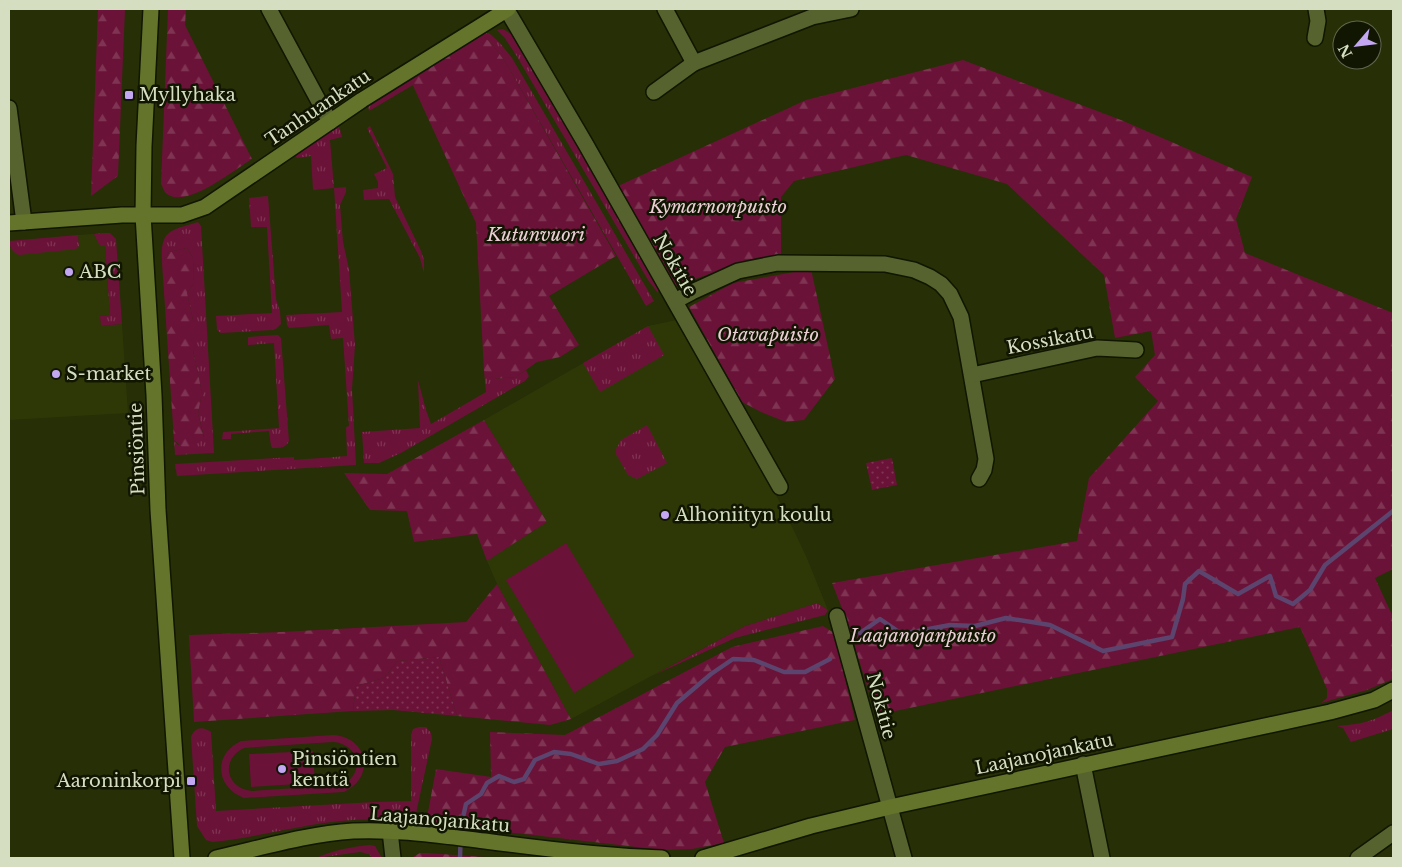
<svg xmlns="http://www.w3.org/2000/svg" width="1402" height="867" font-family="'Libre Baskerville',serif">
  <defs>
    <pattern id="grass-tufts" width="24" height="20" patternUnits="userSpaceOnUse" patternTransform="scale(1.25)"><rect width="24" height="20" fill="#6b1238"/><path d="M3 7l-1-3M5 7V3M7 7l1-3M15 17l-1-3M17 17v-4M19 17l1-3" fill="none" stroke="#7f3453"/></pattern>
    <pattern id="forest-firs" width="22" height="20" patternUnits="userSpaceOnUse" patternTransform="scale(1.25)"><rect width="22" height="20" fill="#6b1238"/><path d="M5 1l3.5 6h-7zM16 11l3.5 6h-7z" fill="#7f3453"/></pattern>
    <pattern id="park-dots" width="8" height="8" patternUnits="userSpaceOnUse" patternTransform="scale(1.25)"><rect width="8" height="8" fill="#6b1238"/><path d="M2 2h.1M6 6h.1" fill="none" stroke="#7f3453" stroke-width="1.8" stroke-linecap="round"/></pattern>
  </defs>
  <rect width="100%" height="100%" fill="#262f05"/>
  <g fill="#2e3807">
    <path d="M 94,234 L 95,237 L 105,246 L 110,315 L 100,316 L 101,326 L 122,324 L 128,413 L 9,420 L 9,241 L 10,248 L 79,246 L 78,235 Z"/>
    <path d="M 677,320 L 783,508 L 806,556 L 828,610 L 817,603 L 745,626 L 571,719 L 497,584 L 487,561 L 547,522 L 484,420 L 648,326 Z"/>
  </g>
  <g fill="url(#grass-tufts)">
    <path d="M 503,29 L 514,36 L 569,128 L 659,288 L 658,293 L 648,280 L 516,55 L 504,37 L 497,30 Z"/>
    <path d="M 486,33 L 490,34 L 499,42 L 512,58 L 654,301 L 646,306 L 506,63 L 493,45 L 482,35 Z"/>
    <path d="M 410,79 L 413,85 L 369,111 L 368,105 Z"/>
    <path d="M 338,123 L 342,137 L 330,140 L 334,188 L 346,187 L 346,192 L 340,205 L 343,242 L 349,269 L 355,345 L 352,389 L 356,465 L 177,476 L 175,464 L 294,457 L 294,460 L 347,456 L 346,427 L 349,426 L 343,338 L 331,339 L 329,325 L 289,328 L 287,325 L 286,315 L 342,312 L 334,188 L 313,190 L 311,156 L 297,158 L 294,153 Z"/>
    <path d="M 370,126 L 393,174 L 395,197 L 421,251 L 424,260 L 424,273 L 420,258 L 389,199 L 364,200 L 363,190 L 378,188 L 378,182 L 374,174 L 387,168 L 367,128 Z"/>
    <path d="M 268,196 L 276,299 L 280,311 L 281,324 L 277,328 L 273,330 L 221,333 L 217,330 L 216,316 L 272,313 L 267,227 L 251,227 L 249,198 Z"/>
    <path d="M 198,222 L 201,226 L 214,453 L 175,455 L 174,440 L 178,445 L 204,437 L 198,413 L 202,393 L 193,350 L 193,320 L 187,293 L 194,283 L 193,258 L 187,248 L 169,252 L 162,263 C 160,230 169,231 198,222 Z"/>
    <path d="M 103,233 L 110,233 L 116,239 L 122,324 L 101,326 L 100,316 L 110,315 L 105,246 L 100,246 L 94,234 Z"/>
    <path d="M 78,235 L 79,246 L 76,249 L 19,255 C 12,252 10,248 9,241 Z"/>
    <path d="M 648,326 L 664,355 L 600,392 L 583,363 Z"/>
    <path d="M 278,335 L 281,338 L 289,441 C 286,448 280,448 272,448 L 271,446 L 269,431 L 231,434 L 231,439 L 222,439 L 223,432 L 279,428 L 274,343 L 248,345 L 248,337 Z"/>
    <path d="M 526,370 L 529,376 L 525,381 L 401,453 L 379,463 L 364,463 L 362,432 L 420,428 L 418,380 L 426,410 L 431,424 L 486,392 L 484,371 L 495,379 L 516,377 Z"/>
    <path d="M 647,425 L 667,463 L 637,479 L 628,475 L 616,454 L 616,449 L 621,440 Z"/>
    <path d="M 817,603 L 828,610 L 825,615 L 735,638 L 654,675 L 745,626 Z"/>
    <path d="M 1393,710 L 1393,729 L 1351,742 L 1343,728 L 1337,726 C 1362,724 1371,722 1393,710 Z"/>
    <path d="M 419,727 L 426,727 L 431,733 L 432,739 L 414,823 C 394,821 373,819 353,820 C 306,823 260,837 213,842 L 206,840 L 197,826 L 191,737 C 195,727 202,726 211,732 L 216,811 L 374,802 L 411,801 L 411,735 L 413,729 Z"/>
    <path d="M 370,845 L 375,846 L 382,858 L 372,858 L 369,854 L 360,852 L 316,858 C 334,850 350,847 370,845 Z"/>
  </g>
  <g fill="url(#forest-firs)">
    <path d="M 98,9 L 125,9 L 118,176 L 91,196 Z"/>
    <path d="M 168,9 L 186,9 L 185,25 L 252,159 C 235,169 187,209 167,194 C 164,192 163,187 161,184 Z"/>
    <path d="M 482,35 L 493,45 L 506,63 L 616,256 L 549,296 L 579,345 L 560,357 L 537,362 L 516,377 L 494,379 L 484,371 L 476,223 L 410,79 Z"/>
    <path d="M 963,60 L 1121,120 L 1252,177 L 1236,219 L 1245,253 L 1393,313 L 1393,569 L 1375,578 L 1393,617 L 1393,679 L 1367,690 L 1321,703 L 1327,698 L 1327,689 L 1300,627 L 876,715 L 847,621 L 832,583 L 1077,541 L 1089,478 L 1158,401 L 1135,377 L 1155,355 L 1151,331 L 1115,338 L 1104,275 L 1007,184 L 906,155 L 794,181 L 781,197 L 781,256 L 735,265 L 675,286 L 618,186 L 806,100 Z"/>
    <path d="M 187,248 L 193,258 L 194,283 L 187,293 L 193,320 L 193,350 L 202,393 L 198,413 L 204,438 L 192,448 L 182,447 L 174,440 L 162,263 L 169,252 Z"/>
    <path d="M 811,269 L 835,379 L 804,420 L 786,422 L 761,412 L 742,402 L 689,307 L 733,283 Z"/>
    <path d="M 484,420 L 547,522 L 487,561 L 477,534 L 414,542 L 407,511 L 370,510 L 344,473 L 387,474 Z"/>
    <path d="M 497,584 L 571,719 L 550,725 L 457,716 L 439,657 L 398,661 L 384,678 L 356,686 L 353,711 L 194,722 L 189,635 L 281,632 L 466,622 Z"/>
    <path d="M 823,626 L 834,633 L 855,720 L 725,747 L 705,782 L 724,843 L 692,849 L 663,850 L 426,823 L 436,769 L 491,777 L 490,732 L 565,735 L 732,647 Z"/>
    <path d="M 420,853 L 427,853 L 498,858 L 411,858 Z"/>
  </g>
  <g fill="url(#park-dots)">
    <path d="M 892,458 L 897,485 L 872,490 L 866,463 Z"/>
    <path d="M 439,657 L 457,716 L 393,710 L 353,711 L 356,686 L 384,678 L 398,661 Z"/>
  </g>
  <g fill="#6b1238" fill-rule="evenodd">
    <path d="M 566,543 L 634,656 L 574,693 L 506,580 Z"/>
    <path d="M 333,735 C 368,737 376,777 344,792 L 244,798 C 215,787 213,754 241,741 ZM 333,742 C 359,744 366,773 342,785 L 252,791 C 226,788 220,760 244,748 Z"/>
    <path d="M 313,751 L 315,783 L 251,787 L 249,754 Z"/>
  </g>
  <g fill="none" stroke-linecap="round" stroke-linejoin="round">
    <g stroke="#5b446d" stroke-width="4.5">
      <path d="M 860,633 L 880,619 L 902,634 L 950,625 L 975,626 L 1006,618 L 1050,625 L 1103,651 L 1172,637 L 1183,599 L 1185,584 L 1199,571 L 1238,594 L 1270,576 L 1276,596 L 1293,604 L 1310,590 L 1325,565 L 1393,511"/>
      <path d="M 460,858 L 461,826 L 466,804 L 481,794 L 487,783 L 499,776 L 514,782 L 524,779 L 535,760 L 554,752 L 571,754 L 599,764 L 617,761 L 643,749 L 657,735 L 677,703 L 711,674 L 733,659 L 754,660 L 784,672 L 805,672 L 830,659"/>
    </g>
    <defs>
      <g id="street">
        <path d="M 269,9 L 330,122"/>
        <path d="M 665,9 L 694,63 L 812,17 L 851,9"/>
        <path d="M 507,10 L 585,143 L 780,487"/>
        <path d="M 1315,38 L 1318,21 L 1316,9"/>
        <path d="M 654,92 L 694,63"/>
        <path d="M 9,108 L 24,222"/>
        <path d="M 675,301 L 692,292 L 738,271 L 778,263 L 885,264 L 914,270 L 930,277 L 941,284 L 950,294 L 961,317 L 986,459 L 984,470 L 979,479"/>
        <path d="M 972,375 L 1097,348 L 1136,350"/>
        <path d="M 837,616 L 904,858"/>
        <path d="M 1083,764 L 1102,858"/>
        <path d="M 390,831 L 393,858"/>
        <path d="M 1358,858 L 1393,833"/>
      </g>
      <g id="secondary">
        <path d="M 151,9 L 144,146 L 143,215 L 154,395 L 158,510 L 182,858"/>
        <path d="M 9,223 L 122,215 L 182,215 L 205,207 L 362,100 L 508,9"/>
        <path d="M 216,858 C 261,848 307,834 353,831 C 398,829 442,836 485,841 C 544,849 603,856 662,858"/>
        <path d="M 703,858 L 811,826 L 890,807 L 1330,712 L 1374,700 L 1393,690"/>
      </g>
    </defs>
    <use href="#street" stroke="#101600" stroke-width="18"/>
    <use href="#secondary" stroke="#101600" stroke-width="18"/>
    <use href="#street" stroke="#56632e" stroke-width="15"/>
    <use href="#secondary" stroke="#64742b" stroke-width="15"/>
  </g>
  <g fill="#c3a7f2" stroke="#111602" stroke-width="2">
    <rect x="124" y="90" width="10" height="10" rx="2.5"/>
    <circle cx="69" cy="272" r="5"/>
    <circle cx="56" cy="374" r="5"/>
    <circle cx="665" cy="515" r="5"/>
    <circle cx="282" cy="769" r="5"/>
    <rect x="186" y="776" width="10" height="10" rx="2.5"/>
  </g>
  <g text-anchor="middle" stroke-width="5" stroke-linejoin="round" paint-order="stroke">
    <g font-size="18" fill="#d5dec1" stroke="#111602" text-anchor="start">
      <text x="139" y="101">Myllyhaka</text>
      <text x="79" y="278">ABC</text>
      <text x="66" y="380">S-market</text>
      <text x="675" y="521">Alhoniityn koulu</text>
      <text x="292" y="765">Pinsiöntien<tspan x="292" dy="21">kenttä</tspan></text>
      <text x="181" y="787" text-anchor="end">Aaroninkorpi</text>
    </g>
    <g font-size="18" fill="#d5dec1" stroke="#111602">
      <text transform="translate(318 108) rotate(-34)" y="6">Tanhuankatu</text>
      <text transform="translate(675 265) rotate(60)" y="6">Nokitie</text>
      <text transform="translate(1050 340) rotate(-11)" y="6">Kossikatu</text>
      <text transform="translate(137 449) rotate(-92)" y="6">Pinsiöntie</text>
      <text transform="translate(881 706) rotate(75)" y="6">Nokitie</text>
      <text transform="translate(1044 754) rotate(-12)" y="6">Laajanojankatu</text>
      <text transform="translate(440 820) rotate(5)" y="6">Laajanojankatu</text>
    </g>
    <g font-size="18" font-style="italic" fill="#ecced5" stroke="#111602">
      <text x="718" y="213">Kymarnonpuisto</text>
      <text x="536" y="241">Kutunvuori</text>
      <text x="768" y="341">Otavapuisto</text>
      <text x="923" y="642">Laajanojanpuisto</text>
    </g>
  </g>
  <rect width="1402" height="867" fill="none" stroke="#d5dec1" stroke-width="20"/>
  <g transform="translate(1357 45) rotate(242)"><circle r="24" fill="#111602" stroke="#5f664e"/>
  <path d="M0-4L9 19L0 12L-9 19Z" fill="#c3a7f2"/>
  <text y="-8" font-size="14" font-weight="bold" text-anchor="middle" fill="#d5dec1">N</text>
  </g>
</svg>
